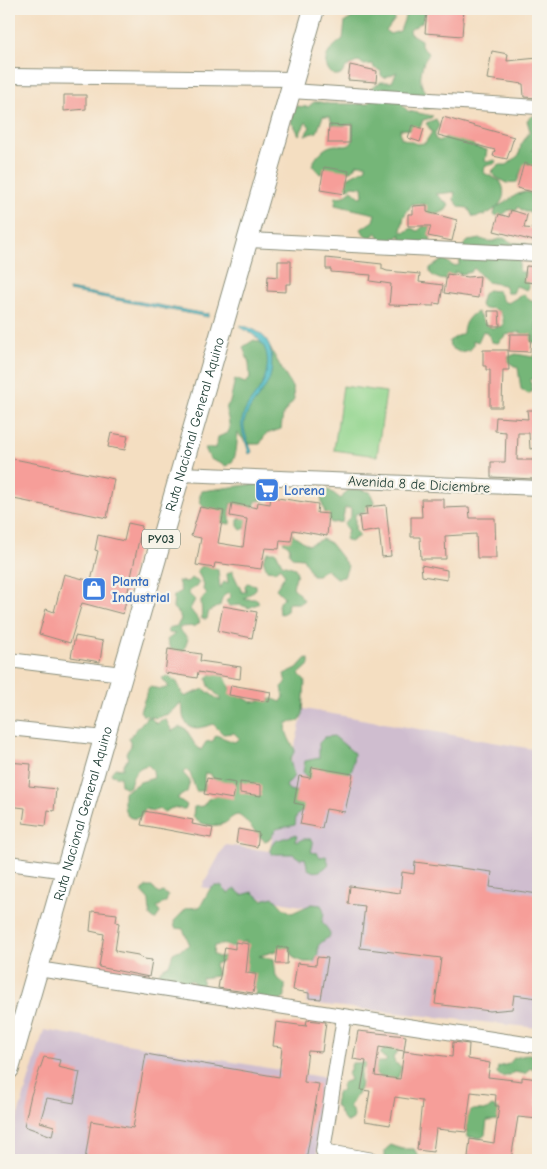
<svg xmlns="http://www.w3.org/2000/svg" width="547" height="1169" font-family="'Comic Neue',sans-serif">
  <rect width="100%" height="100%" fill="#f7f3e8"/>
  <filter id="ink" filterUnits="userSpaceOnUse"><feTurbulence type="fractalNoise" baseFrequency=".02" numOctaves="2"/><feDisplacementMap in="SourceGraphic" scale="10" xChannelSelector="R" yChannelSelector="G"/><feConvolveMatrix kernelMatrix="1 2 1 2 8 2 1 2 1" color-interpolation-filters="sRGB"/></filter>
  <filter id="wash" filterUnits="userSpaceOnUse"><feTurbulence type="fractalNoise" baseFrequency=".0096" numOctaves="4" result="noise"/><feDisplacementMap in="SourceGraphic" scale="20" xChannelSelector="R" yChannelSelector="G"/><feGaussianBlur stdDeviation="1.12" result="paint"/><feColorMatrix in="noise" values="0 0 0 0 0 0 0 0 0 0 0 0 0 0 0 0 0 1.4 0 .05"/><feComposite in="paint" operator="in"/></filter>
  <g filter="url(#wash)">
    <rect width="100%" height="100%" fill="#f4dec1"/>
    <g fill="#cfbdcf">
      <path d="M 304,709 L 538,750 L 538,1028 L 306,1003 L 322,910 L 202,887 L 225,845 L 269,851 Z"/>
      <path d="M 44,1030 L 327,1078 L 317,1153 L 353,1160 L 9,1160 L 9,1145 Z"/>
    </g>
    <path fill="#90d48c" stroke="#588860" d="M 343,386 L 386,392 L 377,456 L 334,450 Z"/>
    <g fill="#74b678" stroke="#4a7a56">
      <path d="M 361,9 L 389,9 L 395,19 L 386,31 L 390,34 L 400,31 L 408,9 L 425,9 L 426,11 L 422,22 L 410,30 L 409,33 L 421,40 L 421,46 L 429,54 C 425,58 424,62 422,68 C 417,92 427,85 434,107 L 425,109 L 415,103 L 402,103 L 402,105 L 408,111 L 433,116 L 431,118 L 423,120 L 419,130 L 400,129 L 401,138 L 417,144 L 425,143 L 432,132 L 426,123 L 436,119 L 439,126 L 435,133 L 435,139 L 440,141 L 448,136 L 472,142 L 474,147 L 487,150 L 485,161 L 487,162 L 495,160 L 496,162 L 494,164 L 485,166 L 484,173 L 500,181 C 512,200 492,216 473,217 L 468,208 L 460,207 L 454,200 L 455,192 L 436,194 L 449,205 L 446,210 L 429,219 L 424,204 L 412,204 L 404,216 L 401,231 L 405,232 L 412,228 L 418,231 L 423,226 L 432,226 L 430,235 L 431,245 L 400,240 L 401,234 L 391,243 L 381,239 L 376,232 L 372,237 L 366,237 L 361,229 L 373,221 L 375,214 L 335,205 L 336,197 L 344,196 L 352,190 L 360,197 L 363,196 L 362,187 L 353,186 L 348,189 L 345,185 L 347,178 L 366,168 L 366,164 L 357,164 L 355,168 L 347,173 L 325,172 L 320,174 L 312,165 C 316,156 325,145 336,145 C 343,145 346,148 352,143 L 353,124 L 338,126 L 332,124 L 330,117 L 323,116 L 317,132 L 305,135 L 310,127 L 306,122 L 299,135 L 295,127 L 291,123 L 295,106 L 308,107 L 314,102 L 320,102 L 329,104 L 368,104 L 371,100 L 371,88 L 381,82 L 392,82 L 397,72 L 384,78 L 381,75 L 381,71 L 374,68 L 373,64 L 364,65 L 359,61 L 346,67 L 341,75 L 333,75 C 317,60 331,48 343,39 L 345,22 L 357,15 Z"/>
      <path d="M 536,114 L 538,124 C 535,128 532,136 534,141 L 538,141 L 538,147 L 532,150 L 538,152 L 538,167 L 531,168 L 528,163 L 522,169 L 517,182 L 506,183 L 494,176 L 492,171 L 498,165 L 507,165 L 519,155 L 521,145 L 530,131 L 527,120 Z"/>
      <path d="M 527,192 L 538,196 L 536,212 L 525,212 L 518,207 L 517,210 L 509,210 L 501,216 L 494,215 L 496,207 C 508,203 515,192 527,192 Z"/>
      <path d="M 503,238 L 513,243 L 526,243 L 527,249 C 522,256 517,262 520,272 L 527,272 L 529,288 L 527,290 L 516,286 L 513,293 L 507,293 L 504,285 L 487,282 L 474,268 L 471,272 L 462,274 L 455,272 C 450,284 437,280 430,273 L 430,268 L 444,259 L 453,266 L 459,265 L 460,260 L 457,252 L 468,241 L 481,239 C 491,243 494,241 503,238 Z"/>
      <path d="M 487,290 L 498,291 L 503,301 L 508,303 L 523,294 L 538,305 L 536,328 L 538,343 L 532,342 L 520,332 L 506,335 L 498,343 L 492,342 L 488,333 L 483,331 L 478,342 L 473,340 L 473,345 L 470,350 L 459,352 L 450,347 L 449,341 L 463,333 C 463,324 469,315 477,312 L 484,323 L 492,328 L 503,326 C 505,313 496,306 484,309 L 480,305 L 483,294 Z"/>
      <path d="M 254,340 L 269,346 L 293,389 L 294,400 L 283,414 L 281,429 L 266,434 L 260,444 L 247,444 L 238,433 C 236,445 238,462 226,466 L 210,459 L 205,448 L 216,448 L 218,437 L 228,433 C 232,423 225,416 227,406 L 230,402 L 235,379 L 245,383 L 250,379 L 249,363 L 243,347 Z"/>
      <path d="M 538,350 L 538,380 L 535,378 L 530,380 L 533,391 L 528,394 L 521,389 L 518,368 L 508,362 L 508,357 L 516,354 L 533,357 Z"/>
      <path d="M 262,483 L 272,487 L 272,496 L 264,500 L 256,501 L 248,527 L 241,530 L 238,526 L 238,520 L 243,517 L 243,505 L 230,504 L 230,524 L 217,522 C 210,513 194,503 202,491 Z"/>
      <path d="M 358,489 L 370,492 L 375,504 L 369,511 L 355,514 L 355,530 L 359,536 L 350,542 L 345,539 L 348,531 L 344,524 L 351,516 L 351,508 L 345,508 L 342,522 L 331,523 C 324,514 321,502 321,491 L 329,490 L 341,499 L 347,491 Z"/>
      <path d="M 291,533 L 308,545 L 322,539 L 330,543 L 348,566 L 344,577 L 336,578 L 326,569 L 317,575 L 312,575 L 303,558 L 292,557 L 289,552 L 290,547 L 283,542 Z"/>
      <path d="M 268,552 L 276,552 L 282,564 L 295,568 L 297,573 L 293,587 L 304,600 L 300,603 L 288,603 L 287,611 L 282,614 L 279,613 L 278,605 L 284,597 L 276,589 L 285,575 L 280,567 L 275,571 L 267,570 L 263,559 Z"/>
      <path d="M 209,565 L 218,570 L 220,588 L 224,582 L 228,583 L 227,574 L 232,571 L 242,592 L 246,592 L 245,586 L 247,583 L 256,585 L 256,589 L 244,599 L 257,599 L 259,603 L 249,608 L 241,605 L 229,606 L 226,601 L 231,596 L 228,592 L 222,598 L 220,606 L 209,611 L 207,619 L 202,619 L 201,600 L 207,593 L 203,590 L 204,584 L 197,571 L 202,566 Z"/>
      <path d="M 191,578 L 199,582 L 196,587 L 189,591 L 189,594 L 195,600 L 190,609 L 200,622 L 196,626 L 180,627 L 179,629 L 188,639 L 183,653 L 171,651 L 167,640 L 175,634 L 169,633 L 168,628 L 177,626 L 181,619 L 179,614 L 173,608 L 174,596 L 181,591 L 178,581 L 187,582 Z"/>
      <path d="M 306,658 L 309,659 L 309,665 L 299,674 L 305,680 L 303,714 L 299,721 L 287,723 C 284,733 291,742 295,750 L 290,760 L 294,776 L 286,786 L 289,790 L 302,793 L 306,807 L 296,817 L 295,825 L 276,829 L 270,839 L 265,841 C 255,834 246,818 238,815 C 231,816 230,820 225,823 C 216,828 197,825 193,816 L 194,807 L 203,806 L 208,799 L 219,795 L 211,774 L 205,773 C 202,780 207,785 204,791 L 196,791 L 190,773 L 186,770 L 183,773 L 190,781 L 187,792 L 177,798 L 187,805 L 185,809 L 172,808 L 164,812 L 160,809 L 153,811 L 145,809 L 140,817 C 122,823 124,804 124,792 L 140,782 L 154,778 L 153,770 L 148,765 C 136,767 132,776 130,786 L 126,788 L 121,785 L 120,777 L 112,775 L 111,773 L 115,768 L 123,769 L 123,765 L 128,759 L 126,753 L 131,746 L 129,738 L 146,718 L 150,717 L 157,724 L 161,720 L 166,720 L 172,731 L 180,727 L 186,729 L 195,745 L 201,750 L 206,742 L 213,741 L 216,735 L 234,742 L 240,739 L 234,733 L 223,734 L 213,724 C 204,727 190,733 184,719 C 182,714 184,708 181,703 L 168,714 L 156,718 L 143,715 L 140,711 L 149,687 L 162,689 L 169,687 L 162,678 L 168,676 L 177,682 L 184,697 L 204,689 L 220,701 L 220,698 L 209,686 L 207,679 L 214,671 L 222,670 L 230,689 L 251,702 L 273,699 L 281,702 L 284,697 L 282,687 L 286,683 L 284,674 L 297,668 Z"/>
      <path d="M 334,736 L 354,753 L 352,770 L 348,774 L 308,779 L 303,772 L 305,761 L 319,758 L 319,743 L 325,737 Z"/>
      <path d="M 294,835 L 297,836 L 295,841 L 297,842 L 303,839 L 311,839 L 313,844 L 311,852 L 317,853 L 320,857 L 326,856 L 329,864 C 323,870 317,875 308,869 L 305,858 L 300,859 L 293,854 L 271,854 L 271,846 L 275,841 Z"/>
      <path d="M 215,886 L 221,886 L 228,893 L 235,889 L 242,895 L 253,892 L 262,900 L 273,897 L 283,908 L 292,913 L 312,904 L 321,905 C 325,911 324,915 322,922 C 337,940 328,934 318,946 L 318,953 L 314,962 L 304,962 L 294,958 L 289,947 L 259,956 L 274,959 L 276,977 L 285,984 L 285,997 L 281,1001 L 254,998 L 256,990 L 251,985 L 251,973 L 243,969 C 249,957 245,951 246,941 L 231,947 L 222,944 L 214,946 L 213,954 L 218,957 L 225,956 L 224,961 L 215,964 L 217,976 L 202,978 L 203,990 L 193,988 L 194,982 L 190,980 L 188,981 L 188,986 L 175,985 L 174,981 L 166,982 L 160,975 L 160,970 L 169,965 L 173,953 L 190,945 L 183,929 L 175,928 L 174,921 L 187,908 L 200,907 L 210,889 Z"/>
      <path d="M 145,887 L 152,887 L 159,894 L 163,892 L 168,896 L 166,902 L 157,907 L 160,913 L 155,920 L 150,916 L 149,900 L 142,892 Z"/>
      <path d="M 390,1045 L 399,1049 L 393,1058 L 395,1063 L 402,1067 L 397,1080 L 383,1080 L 367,1066 C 355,1073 363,1078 360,1088 C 358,1095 352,1101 349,1107 C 353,1112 356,1114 352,1121 L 346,1122 C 341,1117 340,1110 335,1105 L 337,1093 L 342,1090 L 342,1083 L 350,1080 L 348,1075 L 352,1063 L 385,1062 L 387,1060 L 381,1055 L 381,1052 Z"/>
      <path d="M 530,1054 L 538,1057 L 538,1073 L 530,1068 L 525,1074 L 514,1072 C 509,1076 502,1079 497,1073 L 498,1067 L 509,1064 L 514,1058 Z"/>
      <path d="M 492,1106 L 500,1110 L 498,1120 L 487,1121 L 485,1135 L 481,1138 L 468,1137 L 466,1128 L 468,1123 L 465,1120 C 471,1107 474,1110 487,1110 Z"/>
      <path d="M 391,1145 L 402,1149 L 414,1149 L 421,1160 L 385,1160 L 385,1150 Z"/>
    </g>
    <g fill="#4ebcc7" stroke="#367c7e">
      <path d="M 69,289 L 207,314 L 209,313 L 208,317 L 69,291 Z"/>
      <path d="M 241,325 C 250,328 259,331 265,338 C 274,348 274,375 266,386 C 259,398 247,408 244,423 C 243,432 249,443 252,452 L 249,454 C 247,443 240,431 242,420 C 245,403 259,395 264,380 C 273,354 264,338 241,328 Z"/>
    </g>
    <g id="blocks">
      <g fill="#f69e99">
        <path d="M 427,9 L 464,9 L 462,36 L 425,33 Z"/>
        <path d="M 492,51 L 508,54 L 507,61 L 538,58 L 538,98 L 524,97 L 523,84 L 487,79 Z"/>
        <path d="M 350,65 L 377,71 L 376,82 L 348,80 Z"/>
        <path d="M 64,95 L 86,95 L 86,109 L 64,111 Z"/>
        <path d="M 443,117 L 514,137 L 507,159 L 493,156 L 495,150 L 438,135 Z"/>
        <path d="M 329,125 L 350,126 L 350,143 L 328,143 Z"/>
        <path d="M 412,125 L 424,129 L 420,142 L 408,138 Z"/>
        <path d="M 524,163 L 538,167 L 536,193 L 517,188 Z"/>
        <path d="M 324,167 L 349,171 L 345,194 L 320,190 Z"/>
        <path d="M 427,205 L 427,212 L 457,220 L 452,241 L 428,236 L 431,226 L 408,226 L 408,214 L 413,214 L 413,206 Z"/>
        <path d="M 511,210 L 527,215 L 524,228 L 538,229 L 538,242 L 494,231 L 499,214 L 509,217 Z"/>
        <path d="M 326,258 L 382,264 L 382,269 L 387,271 L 420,274 L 419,282 L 443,285 L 440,304 L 434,303 L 434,306 L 389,305 L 391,284 L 370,281 L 371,275 L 331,272 L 331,269 L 326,269 Z"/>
        <path d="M 278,261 L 291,261 L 291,284 L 286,284 L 286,292 L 267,291 L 268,276 L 278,277 Z"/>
        <path d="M 526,266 L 538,267 L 538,283 L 524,282 Z"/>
        <path d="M 447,274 L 468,277 L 480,276 L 478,298 L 444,293 Z"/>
        <path d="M 488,311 L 499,311 L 500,326 L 489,326 Z"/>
        <path d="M 510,334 L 531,334 L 530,352 L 509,351 Z"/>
        <path d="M 483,350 L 508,350 L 509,370 L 503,370 L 502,407 L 490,407 L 490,370 L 486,370 L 486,366 L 483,366 Z"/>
        <path d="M 527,410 L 538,410 L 538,448 L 530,449 L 529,433 L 518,433 L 517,460 L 534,460 L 534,479 L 491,477 L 491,462 L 505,462 L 506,432 L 495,431 L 496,417 L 528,419 Z"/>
        <path d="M 111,433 L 128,436 L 125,450 L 108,447 Z"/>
        <path d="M 9,458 L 114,479 L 107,518 L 9,498 Z"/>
        <path d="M 271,497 L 318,504 L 317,513 L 329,514 L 327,536 L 293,530 L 291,541 L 280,540 L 279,549 L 265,548 L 261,569 L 215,563 L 214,568 L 196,565 L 201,538 L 191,536 L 200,507 L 224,511 L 218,543 L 243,547 L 247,519 L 230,516 L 232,503 L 257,508 L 258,502 L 270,504 Z"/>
        <path d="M 421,499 L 444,499 L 444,508 L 469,507 L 470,518 L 495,518 L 496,558 L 477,558 L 476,534 L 445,536 L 446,559 L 421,559 L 420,537 L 411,537 L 411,517 L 422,517 Z"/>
        <path d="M 386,505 L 391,556 L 382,557 L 379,530 L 361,533 L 359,516 L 367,515 L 366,507 Z"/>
        <path d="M 128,523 L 142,526 L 123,614 L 82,603 L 70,643 L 39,634 L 46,609 L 54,612 L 64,574 L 91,581 L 98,551 L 95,550 L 98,535 L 124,541 Z"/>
        <path d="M 421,565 L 447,570 L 447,580 L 422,576 Z"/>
        <path d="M 223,606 L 257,612 L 252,638 L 218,631 Z"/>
        <path d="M 75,636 L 103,641 L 100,662 L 71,657 Z"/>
        <path d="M 168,649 L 201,654 L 200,661 L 241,667 L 240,679 L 198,672 L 197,678 L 165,673 Z"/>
        <path d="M 231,685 L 271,692 L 269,702 L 229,695 Z"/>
        <path d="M 9,762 L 31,764 L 29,786 L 56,789 L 54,811 L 48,810 L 46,826 L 23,823 L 25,808 L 9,806 Z"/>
        <path d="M 312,767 L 353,774 L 345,812 L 326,809 L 322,828 L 300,824 L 304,805 L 294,803 L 299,776 L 310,778 Z"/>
        <path d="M 207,778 L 236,783 L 233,799 L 204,794 Z"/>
        <path d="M 240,782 L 261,785 L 261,796 L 240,793 Z"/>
        <path d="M 144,811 L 193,820 L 192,824 L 213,828 L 211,838 L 141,825 Z"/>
        <path d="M 238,829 L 259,833 L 257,847 L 236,843 Z"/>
        <path d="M 415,862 L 492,872 L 490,887 L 538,894 L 538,998 L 514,995 L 512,1009 L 490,1011 L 435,1004 L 441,958 L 360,948 L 365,906 L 348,904 L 350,886 L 400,893 L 402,872 L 414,874 Z"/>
        <path d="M 92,911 L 117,914 L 116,922 L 119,923 L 115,951 L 138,955 L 144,959 L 152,960 L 149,977 L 99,967 L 104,934 L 90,931 Z"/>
        <path d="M 235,942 L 249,944 L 246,973 L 256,974 L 253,993 L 218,988 L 225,947 L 235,949 Z"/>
        <path d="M 278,947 L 288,948 L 287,964 L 276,964 Z"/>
        <path d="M 317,957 L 328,958 L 321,999 L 309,998 L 309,993 L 293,990 L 297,963 L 316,965 Z"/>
        <path d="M 307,1020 L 326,1022 L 322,1052 L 308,1051 L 304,1082 L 319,1084 L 306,1160 L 85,1160 L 91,1121 L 133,1128 L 146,1054 L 279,1077 L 282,1047 L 273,1046 L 276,1022 L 306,1026 Z"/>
        <path d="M 358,1031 L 406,1036 L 404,1051 L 379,1047 L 375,1076 L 400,1079 L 404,1051 L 452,1057 L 453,1042 L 469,1044 L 468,1059 L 490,1063 L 488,1077 L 522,1081 L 522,1077 L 538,1079 L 536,1106 L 538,1107 L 538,1119 L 518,1117 L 511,1160 L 468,1157 L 470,1139 L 494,1143 L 499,1106 L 495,1106 L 496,1095 L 471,1092 L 466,1132 L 436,1129 L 433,1152 L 417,1150 L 422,1101 L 395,1097 L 390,1125 L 365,1121 L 370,1091 L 361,1090 L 366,1061 L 353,1059 Z"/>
        <path d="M 44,1057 L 60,1060 L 58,1067 L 80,1072 L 74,1103 L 47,1098 L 40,1122 L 54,1126 L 52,1136 L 24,1126 L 31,1095 Z"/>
      </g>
    </g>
  </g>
  <g filter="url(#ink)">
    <use href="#blocks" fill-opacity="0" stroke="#8a8e7a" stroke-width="1"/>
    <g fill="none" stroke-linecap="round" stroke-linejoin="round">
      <defs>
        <g id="minor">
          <path d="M 9,76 L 294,79"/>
          <path d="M 291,91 L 538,107"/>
          <path d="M 249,240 L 538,254"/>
          <path d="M 180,474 L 538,488"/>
          <path d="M 9,660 L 122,674"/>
          <path d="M 9,728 L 104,738"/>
          <path d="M 9,863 L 66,871"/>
          <path d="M 38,969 L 538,1046"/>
          <path d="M 344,1017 L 323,1151 L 373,1160"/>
        </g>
        <g id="highway">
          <path id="s1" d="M 9,1069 L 314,9"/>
        </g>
      </defs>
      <use href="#minor" stroke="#8a8e7a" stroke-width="16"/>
      <use href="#highway" stroke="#8a8e7a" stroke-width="22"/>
      <use href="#minor" stroke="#fff" stroke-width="14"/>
      <use href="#highway" stroke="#fff" stroke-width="20"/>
    </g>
  </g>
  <defs>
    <symbol id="supermarket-square" viewBox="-11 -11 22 22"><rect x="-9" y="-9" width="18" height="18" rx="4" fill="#3f7fe0" stroke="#f7f3e8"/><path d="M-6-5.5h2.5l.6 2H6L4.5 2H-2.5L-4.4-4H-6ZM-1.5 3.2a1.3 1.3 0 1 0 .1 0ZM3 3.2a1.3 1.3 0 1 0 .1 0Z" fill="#fff"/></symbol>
    <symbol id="shop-square" viewBox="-11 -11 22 22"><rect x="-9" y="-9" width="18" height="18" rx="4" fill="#3f7fe0" stroke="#f7f3e8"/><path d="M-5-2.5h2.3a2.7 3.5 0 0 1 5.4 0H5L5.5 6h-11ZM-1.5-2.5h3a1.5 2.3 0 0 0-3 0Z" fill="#fff"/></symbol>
  </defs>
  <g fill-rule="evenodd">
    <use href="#supermarket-square" x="253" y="476" width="28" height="28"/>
    <use href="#shop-square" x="80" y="575" width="28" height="28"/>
  </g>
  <g text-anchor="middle" stroke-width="4.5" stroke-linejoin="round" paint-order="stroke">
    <rect fill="#f7f3e8" stroke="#60746a" stroke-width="1" x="142" y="529.5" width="38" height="19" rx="4"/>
    <g font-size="12" font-weight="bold" fill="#1f3d34">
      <text x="161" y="543">PY03</text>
    </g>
    <g font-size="14" fill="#1f3d34" stroke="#f7f3e8">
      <text dy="5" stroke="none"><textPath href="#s1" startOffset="671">Ruta Nacional General Aquino</textPath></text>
      <text transform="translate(419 484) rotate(3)" y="5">Avenida 8 de Diciembre</text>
      <text dy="5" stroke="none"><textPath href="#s1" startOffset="266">Ruta Nacional General Aquino</textPath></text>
    </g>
    <g font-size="14" font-weight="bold" fill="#366cbe" stroke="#f7f3e8" text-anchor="start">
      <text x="284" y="495">Lorena</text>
      <text x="112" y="586">Planta<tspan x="112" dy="16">Industrial</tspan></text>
    </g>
  </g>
  <rect width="547" height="1169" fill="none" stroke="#f7f3e8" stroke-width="30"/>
</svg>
